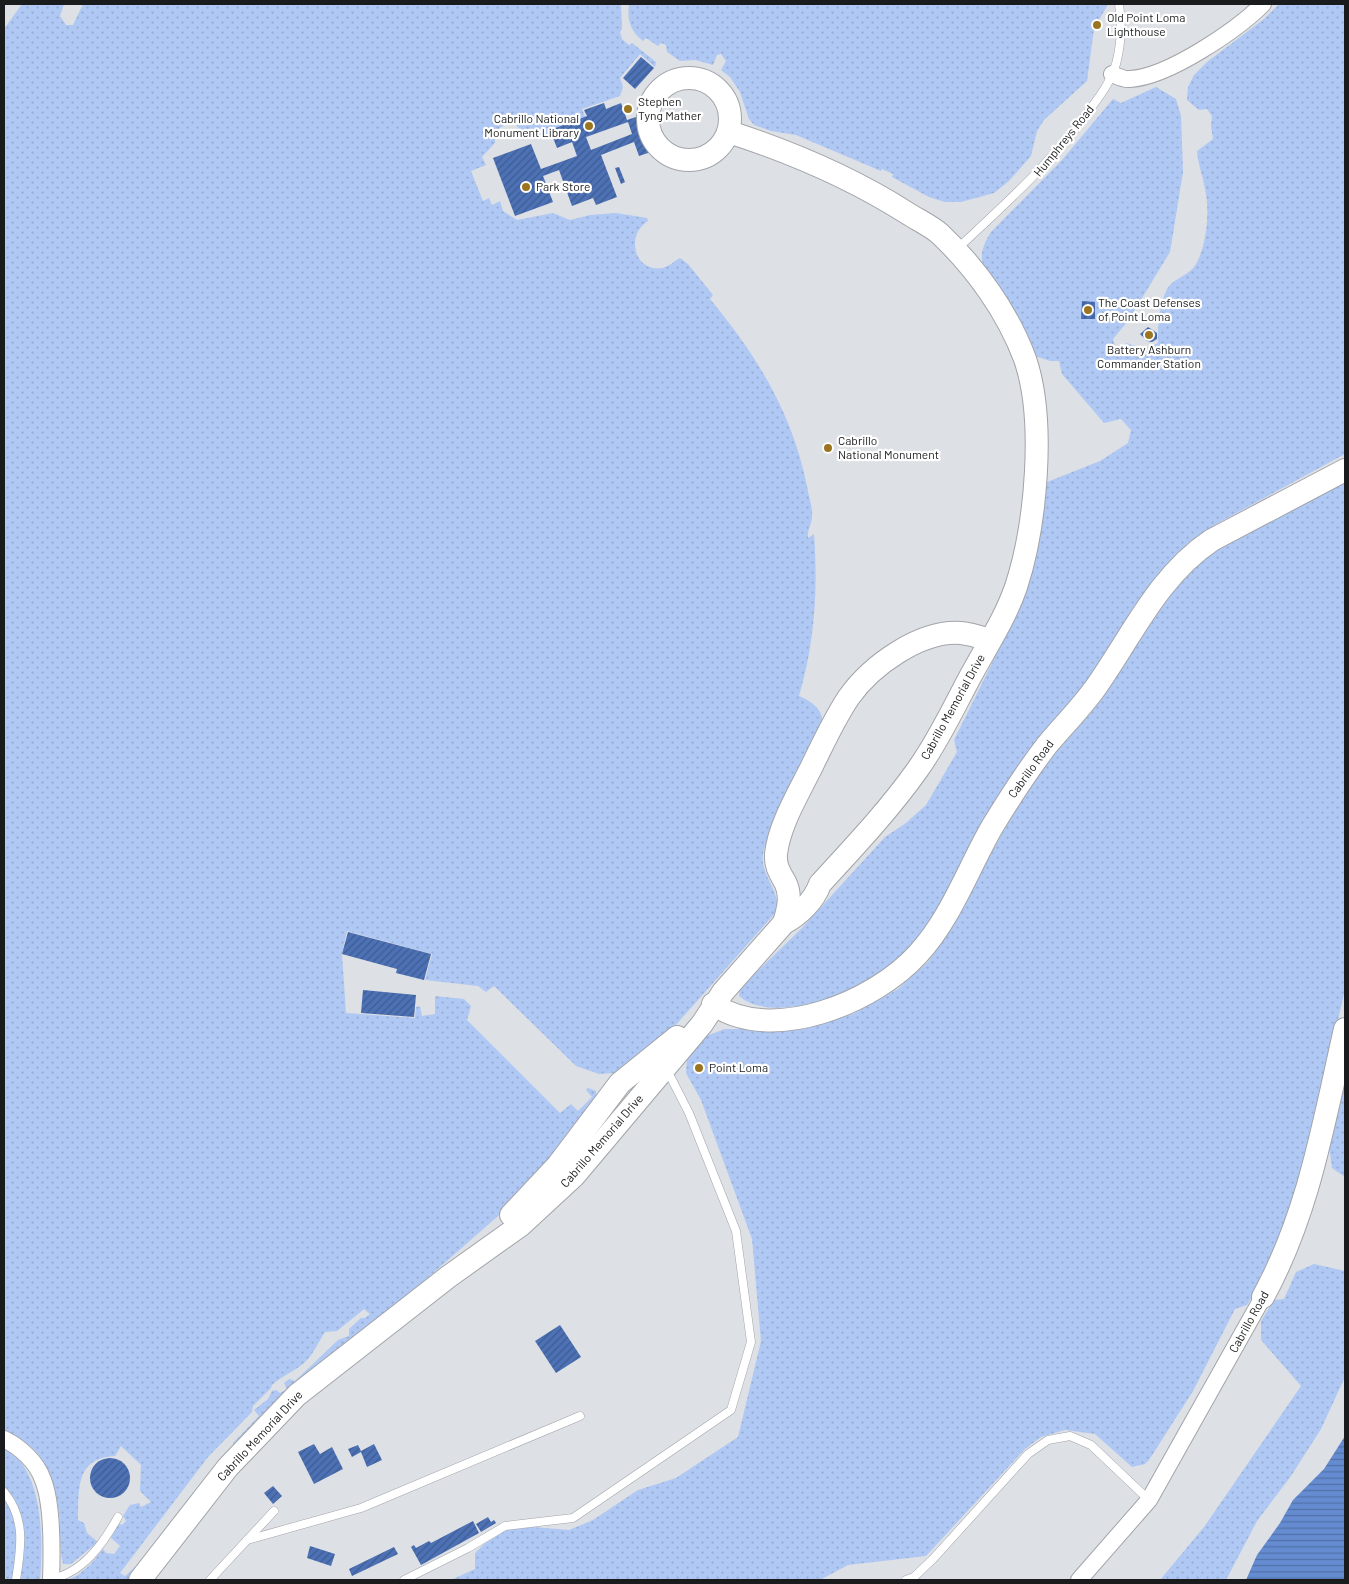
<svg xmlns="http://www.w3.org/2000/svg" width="1349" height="1584" font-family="Barlow,sans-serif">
  <defs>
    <pattern id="grass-dots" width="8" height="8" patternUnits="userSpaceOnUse" patternTransform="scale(1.25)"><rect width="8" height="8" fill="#b0c8f4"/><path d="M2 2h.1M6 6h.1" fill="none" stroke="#97abd1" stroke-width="1.8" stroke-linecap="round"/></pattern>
    <pattern id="water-rules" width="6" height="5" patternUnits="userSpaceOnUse" patternTransform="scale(1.25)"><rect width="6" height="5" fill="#658bd1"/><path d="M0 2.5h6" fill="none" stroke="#5271a9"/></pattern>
    <pattern id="building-hatch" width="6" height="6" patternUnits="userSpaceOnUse" patternTransform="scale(1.25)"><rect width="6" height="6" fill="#4d71b5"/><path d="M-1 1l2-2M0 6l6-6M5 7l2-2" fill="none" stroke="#3f5c92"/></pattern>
  </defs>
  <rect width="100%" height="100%" fill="#dde0e5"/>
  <g fill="url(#grass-dots)">
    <path d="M 22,4 L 64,4 L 60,16 L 66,25 L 73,25 L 83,4 L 621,4 L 622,29 L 620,32 L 622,39 L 629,45 L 632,43 L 656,62 L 655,67 L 640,54 L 620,78 L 623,87 L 620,96 L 582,109 L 585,117 L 550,130 L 551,134 L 538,137 L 524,135 C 516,120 507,121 495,132 L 495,143 L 482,157 L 486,165 L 471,171 L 483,201 L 489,198 L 492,205 L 500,201 L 503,211 L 517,220 L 553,213 L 570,220 L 590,215 L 616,213 L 647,218 L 648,221 C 625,235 634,273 663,268 C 670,266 674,261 680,258 L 688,264 L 713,295 L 710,299 C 757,356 792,412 807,486 C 808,495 813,507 812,516 C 812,524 807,530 808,538 L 814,534 C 818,589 815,642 799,696 C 811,701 821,708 823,721 C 805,758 784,794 771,832 C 768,839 764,847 763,854 C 760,875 781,891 777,911 L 666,1036 L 614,1073 L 599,1074 L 576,1066 L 494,986 L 486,992 L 478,986 L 425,980 L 432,954 L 347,931 L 342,954 L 346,1013 L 415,1018 L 416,1007 L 420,1006 L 422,1016 L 435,1014 L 435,996 L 464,999 L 471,1006 L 467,1020 L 560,1113 L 571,1104 L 578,1111 L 592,1097 L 586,1090 L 588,1088 L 596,1091 L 596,1098 L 515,1201 L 233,1449 L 233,1443 L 259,1416 L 254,1410 L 268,1399 L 272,1391 L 276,1390 L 280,1393 L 287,1389 L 284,1383 L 289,1379 L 295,1381 L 338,1340 L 349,1336 L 349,1329 L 361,1318 L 365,1318 L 370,1314 L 364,1309 L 337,1331 L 325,1332 C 319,1341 313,1355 305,1362 C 294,1372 283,1375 272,1385 L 271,1388 L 253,1406 L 252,1412 L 208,1457 L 120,1573 L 125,1576 L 146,1557 L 132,1580 L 67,1580 L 78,1575 L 91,1564 L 103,1549 L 106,1553 L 114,1554 L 120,1546 L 111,1538 L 118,1523 L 122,1525 L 126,1521 L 123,1516 L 130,1505 L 139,1503 L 141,1507 L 151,1502 L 140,1491 L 141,1465 L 121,1446 L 115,1456 C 75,1458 79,1489 78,1520 L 84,1523 L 87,1533 L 98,1542 L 71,1564 L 63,1564 C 59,1547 61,1531 59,1513 C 55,1475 42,1445 4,1431 L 4,29 Z"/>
    <path d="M 629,4 L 1108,4 L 1094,29 L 1087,81 L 1044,120 L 1037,131 L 1031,156 L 1009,181 L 994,193 L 961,202 L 945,202 L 929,197 L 892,177 L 893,174 L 882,169 L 881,171 L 796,135 L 771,131 L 754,125 L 749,119 L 740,92 L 730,77 L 721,70 L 726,61 L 721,54 L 717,55 L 713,65 L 695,60 L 680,61 L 667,52 L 666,45 L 661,43 L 658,46 L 646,38 L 643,41 C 630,31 627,20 629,4 Z"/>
    <path d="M 1279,4 L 1345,4 L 1345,454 L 1218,523 L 1188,543 L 1154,580 L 927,925 C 912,944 896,963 876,976 C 845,996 772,1024 739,996 L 740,988 L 802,928 L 885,837 L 906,823 L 926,805 L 957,752 L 954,740 L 1013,621 L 1032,572 L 1047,482 L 1100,461 L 1128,443 L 1131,430 L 1121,419 L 1104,423 L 1062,374 L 1059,361 L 1050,361 L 1032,355 L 985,272 C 979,256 982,247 991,232 L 1062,160 L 1113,99 L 1121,103 L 1156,87 L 1176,99 L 1181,116 L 1183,172 L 1170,252 L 1128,321 L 1113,339 L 1116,351 L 1127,343 C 1139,348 1147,350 1158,343 C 1158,326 1159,301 1169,286 C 1176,278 1191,274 1196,264 C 1207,245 1210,210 1205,189 C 1203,176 1198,165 1197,151 L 1213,139 L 1211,126 L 1212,116 L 1207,109 L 1199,110 L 1187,100 L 1188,87 L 1194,75 L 1207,62 L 1264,19 Z"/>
    <path d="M 1345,482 L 1345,990 L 1292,1216 L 1272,1260 L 1260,1276 L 1259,1286 L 1247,1305 L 1235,1309 L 1193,1391 L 1149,1460 L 1145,1464 L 1132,1467 L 1095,1434 L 1065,1430 L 1041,1437 L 1025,1449 L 926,1556 L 848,1565 L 820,1580 L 451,1580 L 475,1569 L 475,1553 L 484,1544 L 506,1530 L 533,1527 L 569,1530 L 593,1520 L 638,1490 L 676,1478 L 738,1437 L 761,1341 L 752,1239 L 701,1100 L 686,1073 L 687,1058 L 706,1036 L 725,1029 L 803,1029 L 853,1014 L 898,989 L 928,962 L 945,936 L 1021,800 L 1054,755 L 1090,714 L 1127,661 L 1170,590 L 1206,556 Z"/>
    <path d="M 1345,1061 L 1345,1177 L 1332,1168 L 1328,1137 Z"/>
    <path d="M 1314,1264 L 1345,1271 L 1345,1377 L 1321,1429 L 1291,1476 L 1257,1521 L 1226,1580 L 1160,1580 L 1204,1527 L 1301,1386 L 1261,1340 L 1261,1321 L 1274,1300 L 1284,1299 L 1296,1272 Z"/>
    <path d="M 4,1448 C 9,1452 14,1456 19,1460 C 43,1488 43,1545 40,1580 L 4,1580 Z"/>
  </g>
  <path fill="url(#water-rules)" d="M 1345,1436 L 1345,1580 L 1246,1580 L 1257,1555 L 1280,1523 L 1293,1500 L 1324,1469 Z"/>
  <g fill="url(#building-hatch)" fill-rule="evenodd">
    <path d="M 641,57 L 654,68 L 635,89 L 623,78 Z"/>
    <path d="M 604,103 L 606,109 L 621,103 L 627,120 L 639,116 L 641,134 L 651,152 L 639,156 L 634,142 L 601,155 L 617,197 L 596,205 L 593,198 L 572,206 L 559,170 L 543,176 L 553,202 L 515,216 L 493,158 L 531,144 L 541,169 L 577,156 L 572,142 L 557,148 L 550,130 L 587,116 L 584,110 ZM 628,122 L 632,134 L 591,150 L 586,137 Z"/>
    <path d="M 619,167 L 625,182 L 621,184 L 615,168 Z"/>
    <path d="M 1082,301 L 1095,302 L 1095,319 L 1081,319 Z"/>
    <path d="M 1148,327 L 1157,333 L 1157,339 L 1152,342 L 1147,341 L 1140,334 Z"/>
    <path d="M 348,932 L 431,954 L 424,980 L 396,973 L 397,969 L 342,954 Z"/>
    <path d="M 363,990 L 416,995 L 414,1017 L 361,1013 Z"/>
    <path d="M 560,1325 L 581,1357 L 556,1373 L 535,1341 Z"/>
    <path d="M 314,1444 L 320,1454 L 332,1447 L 343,1469 L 314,1484 L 298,1452 Z"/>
    <path d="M 374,1444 L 382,1460 L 367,1467 L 361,1452 L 352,1457 L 348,1449 L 358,1445 L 361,1451 Z"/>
    <circle cx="110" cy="1478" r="20"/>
    <path d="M 273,1486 L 282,1496 L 273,1504 L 264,1493 Z"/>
    <path d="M 488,1517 L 491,1522 L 494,1520 L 496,1523 L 481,1532 L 476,1524 Z"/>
    <path d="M 473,1521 L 479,1533 L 421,1565 L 411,1547 L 414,1545 L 416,1548 L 429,1541 L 431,1543 Z"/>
    <path d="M 310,1546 L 335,1554 L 331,1566 L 307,1558 Z"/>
    <path d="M 394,1547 L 398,1554 L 352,1576 L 349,1569 Z"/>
  </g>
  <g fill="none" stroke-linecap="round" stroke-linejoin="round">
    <defs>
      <g id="lane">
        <path d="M 958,248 C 1003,206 1048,166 1085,116 C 1097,100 1110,84 1116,64 C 1121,45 1122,23 1119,4"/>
        <path d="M 4,1492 C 26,1518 21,1549 16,1580"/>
        <path d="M 247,1540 L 361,1508 L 580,1416"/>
        <path d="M 50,1579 C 82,1574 103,1544 118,1517"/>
        <path d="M 210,1580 L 274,1511"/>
        <path d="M 404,1580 L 468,1548 L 505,1526 L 573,1518 L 731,1410 L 751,1342 L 736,1231 L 689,1113 L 667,1070"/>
        <path d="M 906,1580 L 914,1577 L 933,1559 L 1028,1454 L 1048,1440 L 1070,1436 L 1091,1445 L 1149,1500"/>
      </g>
      <g id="street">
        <path d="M 1112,74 C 1117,76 1124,80 1130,79 C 1168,77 1237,30 1263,4"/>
        <path d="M 4,1439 C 20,1447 37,1462 43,1480 C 53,1505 52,1553 51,1580"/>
        <path d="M 1079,1580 L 1149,1500 L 1263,1297"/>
      </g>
      <g id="secondary">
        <circle cx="689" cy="119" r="41"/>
        <path d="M 784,923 C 788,910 792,895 785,882 C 780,873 775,866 776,854 C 779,826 797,796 810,770 C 822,746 834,719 849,697 C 871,666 920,630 961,633 C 971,634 980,637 990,640"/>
        <path d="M 713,1004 C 772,1045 875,1002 918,954 C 951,918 968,869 992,827 C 1009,799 1027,771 1047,745 C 1063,726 1081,708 1096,687 C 1132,636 1158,576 1212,540 L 1345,470"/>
        <path d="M 511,1215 L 558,1165 L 620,1083 L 677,1037"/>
        <path d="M 1263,1297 C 1309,1213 1324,1121 1345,1029"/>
        <path d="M 140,1580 L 228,1467 L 297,1395 L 448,1277 L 521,1225 L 574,1176 L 702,1024 L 723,992 L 784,923 C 799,915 814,901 820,884 C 854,847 889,810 918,769 C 938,741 953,709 969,679 C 985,649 1005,619 1016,587 C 1036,526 1046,420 1025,359 C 1008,313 976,268 940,234 C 931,226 918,220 907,213 C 852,178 791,152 729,132"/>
      </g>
    </defs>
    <use href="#lane" stroke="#a1a4a9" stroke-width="9"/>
    <use href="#street" stroke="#a1a4a9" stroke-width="18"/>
    <use href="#secondary" stroke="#a1a4a9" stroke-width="24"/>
    <use href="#lane" stroke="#fff" stroke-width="8"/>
    <use href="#street" stroke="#fff" stroke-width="16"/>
    <use href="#secondary" stroke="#fff" stroke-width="22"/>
  </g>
  <g fill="#9b7420" stroke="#fff" stroke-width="2">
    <circle cx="1097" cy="25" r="5"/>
    <circle cx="628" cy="109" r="5"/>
    <circle cx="589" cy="126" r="5"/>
    <circle cx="526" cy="187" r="5"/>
    <circle cx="1088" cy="310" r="5"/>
    <circle cx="1149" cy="335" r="5"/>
    <circle cx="828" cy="448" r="5"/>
    <circle cx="699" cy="1068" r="5"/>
  </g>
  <g text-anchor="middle" stroke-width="4.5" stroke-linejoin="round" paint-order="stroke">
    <g font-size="12" fill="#1a1b1c" stroke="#fff" text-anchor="start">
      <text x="1107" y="22">Old Point Loma<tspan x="1107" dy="14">Lighthouse</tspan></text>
      <text x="638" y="106">Stephen<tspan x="638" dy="14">Tyng Mather</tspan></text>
      <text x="579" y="123" text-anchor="end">Cabrillo National<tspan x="579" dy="14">Monument Library</tspan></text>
      <text x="536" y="191">Park Store</text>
      <text x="1098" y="307">The Coast Defenses<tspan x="1098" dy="14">of Point Loma</tspan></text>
      <text x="1149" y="354" text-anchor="middle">Battery Ashburn<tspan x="1149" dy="14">Commander Station</tspan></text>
      <text x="838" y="445">Cabrillo<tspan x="838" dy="14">National Monument</tspan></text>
      <text x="709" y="1072">Point Loma</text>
    </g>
    <g font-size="12" fill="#1a1b1c" stroke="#fff">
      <text transform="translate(1064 141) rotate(-51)" y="4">Humphreys Road</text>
      <text transform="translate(953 707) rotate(-61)" y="4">Cabrillo Memorial Drive</text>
      <text transform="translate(1031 769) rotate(-54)" y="4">Cabrillo Road</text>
      <text transform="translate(602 1141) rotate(-49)" y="4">Cabrillo Memorial Drive</text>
      <text transform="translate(1249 1322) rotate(-61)" y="4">Cabrillo Road</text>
      <text transform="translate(260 1436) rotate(-47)" y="4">Cabrillo Memorial Drive</text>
    </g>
  </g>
  <rect width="1349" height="1584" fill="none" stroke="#1a1b1c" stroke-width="10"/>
</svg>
